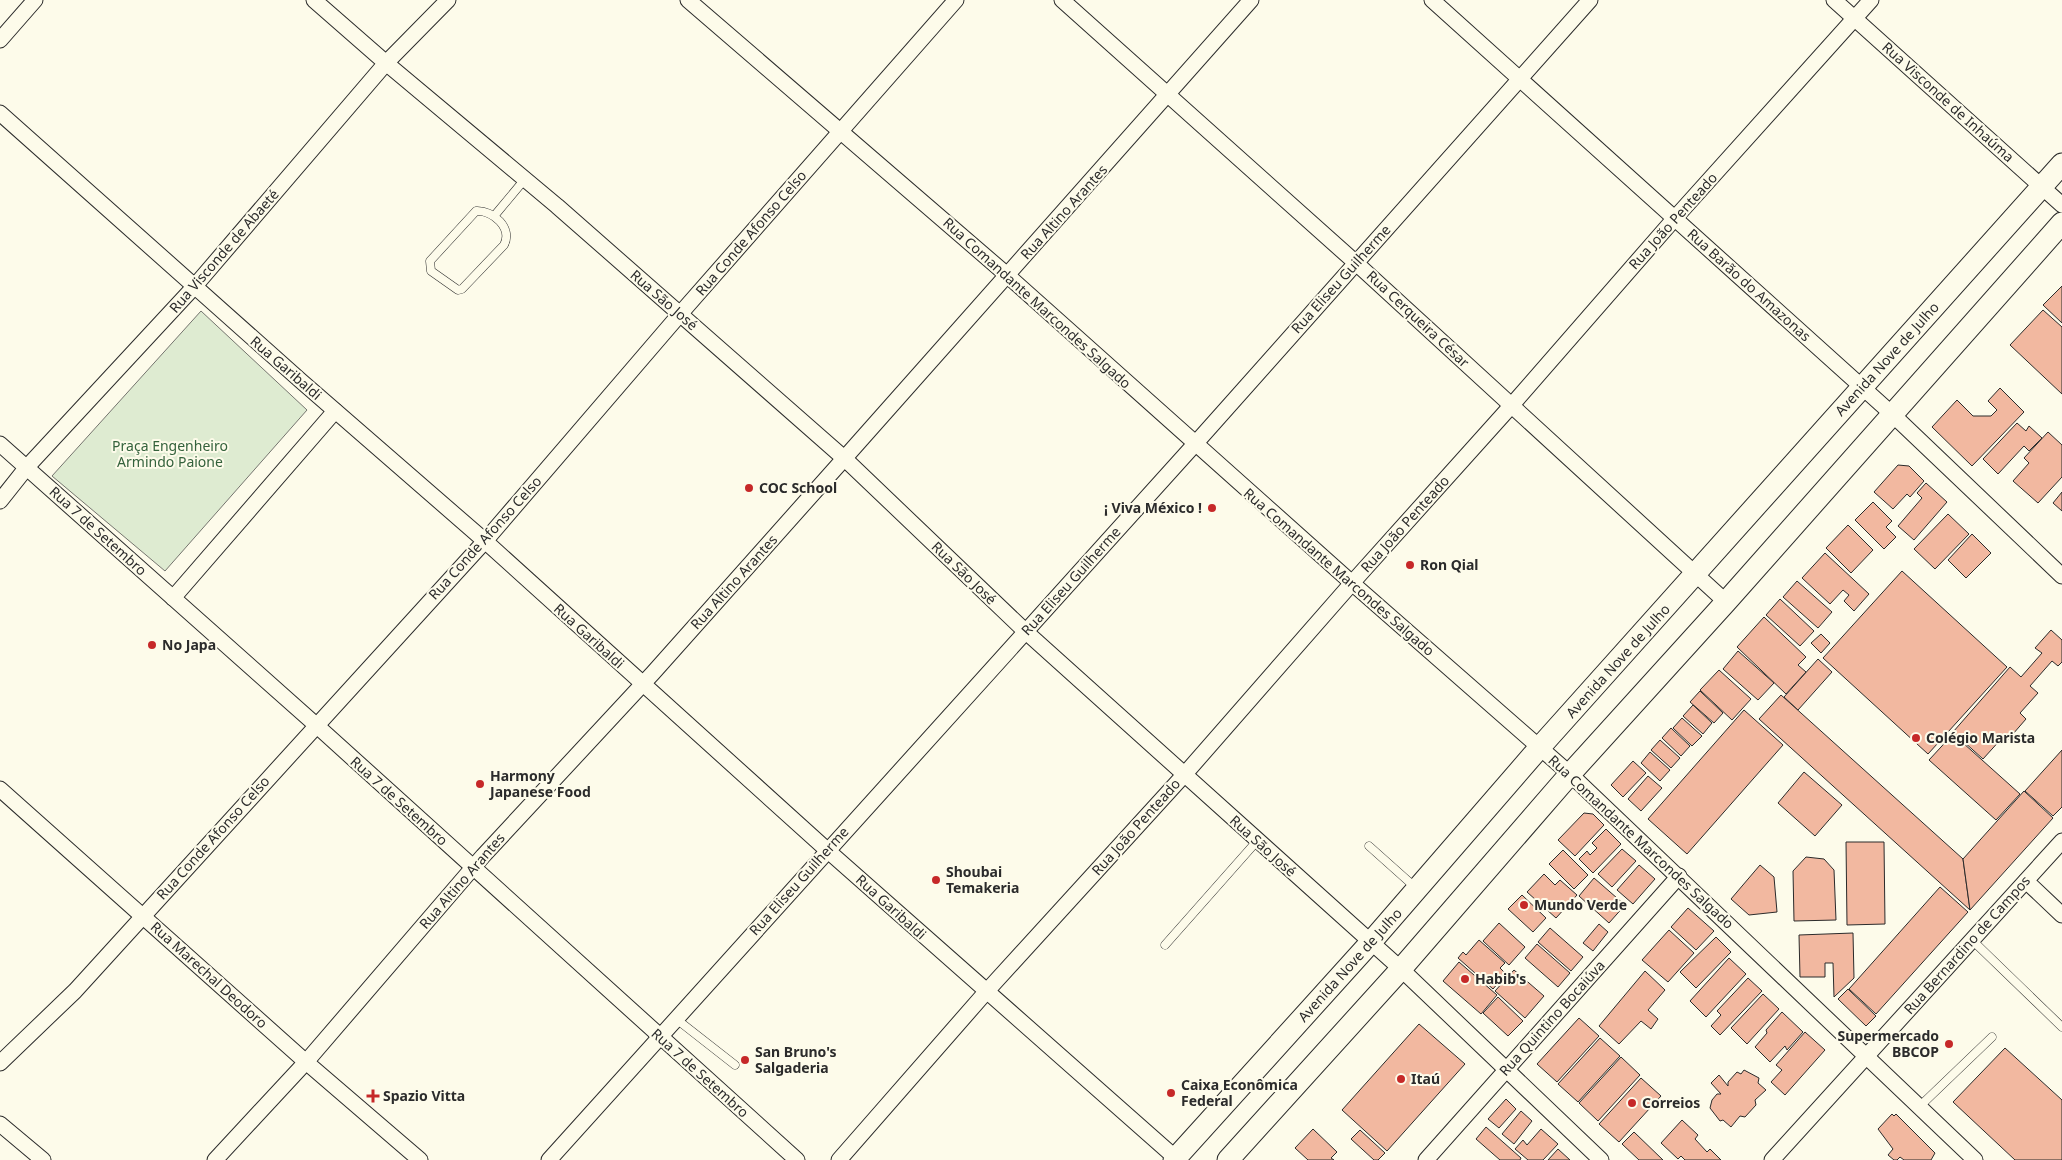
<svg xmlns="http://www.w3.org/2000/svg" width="2062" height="1160" font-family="'Noto Sans',sans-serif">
  <rect width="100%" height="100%" fill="#fdfbea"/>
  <path fill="#deebd1" stroke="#74746e" d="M 201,311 L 307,410 L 165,571 L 52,476 Z"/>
  <g fill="#f2b8a0" stroke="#2b2b2b">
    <path d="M 2062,286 L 2062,323 L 2043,305 Z"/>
    <path d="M 2043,310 L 2062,327 L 2062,394 L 2010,345 Z"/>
    <path d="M 2000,388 L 2024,412 L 1972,466 L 1932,427 L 1957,400 L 1973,416 L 1991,416 L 1997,410 L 1988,401 Z"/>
    <path d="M 2017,423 L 2026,431 L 2029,426 L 2042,438 L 2029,451 L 2024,446 L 1998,474 L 1983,459 Z"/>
    <path d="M 2048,432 L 2062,445 L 2062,477 L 2038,503 L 2013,481 L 2029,463 L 2024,458 Z"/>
    <path d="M 1898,465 L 1909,466 L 1924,481 L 1910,497 L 1907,494 L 1893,509 L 1874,492 Z"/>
    <path d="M 1926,483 L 1947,502 L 1914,540 L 1898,526 L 1922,498 L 1917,493 Z"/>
    <path d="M 2062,492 L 2062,511 L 2053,503 Z"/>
    <path d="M 1873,502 L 1892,521 L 1886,527 L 1896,537 L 1884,549 L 1855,520 Z"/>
    <path d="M 1948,514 L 1969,534 L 1935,569 L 1914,549 Z"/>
    <path d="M 1848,525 L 1873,550 L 1851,573 L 1826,548 Z"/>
    <path d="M 1972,534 L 1991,553 L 1966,578 L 1948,560 Z"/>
    <path d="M 1825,553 L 1869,594 L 1854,611 L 1844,601 L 1849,595 L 1843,590 L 1830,604 L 1802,578 Z"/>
    <path d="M 1902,571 L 2007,667 L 1928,754 L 1823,658 Z"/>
    <path d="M 1797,581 L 1832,612 L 1818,628 L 1783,597 Z"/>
    <path d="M 1780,599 L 1814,631 L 1800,646 L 1766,615 Z"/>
    <path d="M 1764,617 L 1806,657 L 1798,665 L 1806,672 L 1786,694 L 1737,647 Z"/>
    <path d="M 2051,630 L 2062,640 L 2062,662 L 2058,666 L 2052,661 L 2030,686 L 2038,693 L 2020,713 L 2026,719 L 2006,742 L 2002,738 L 1983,759 L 1953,732 L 2010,667 L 2021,677 L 2042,653 L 2035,648 Z"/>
    <path d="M 1821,634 L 1830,643 L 1821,653 L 1811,643 Z"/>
    <path d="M 1738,651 L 1774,683 L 1758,700 L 1723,669 Z"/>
    <path d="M 1818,659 L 1832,672 L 1798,710 L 1784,697 Z"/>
    <path d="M 1719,670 L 1751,699 L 1732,720 L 1700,690 Z"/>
    <path d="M 1700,691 L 1723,713 L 1714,723 L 1690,702 Z"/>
    <path d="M 1781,695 L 1963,859 L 1970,910 L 1759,719 Z"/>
    <path d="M 1693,705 L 1712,723 L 1703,734 L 1683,716 Z"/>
    <path d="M 1744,710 L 1783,745 L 1687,854 L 1648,819 Z"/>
    <path d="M 1682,718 L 1702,736 L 1692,746 L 1673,728 Z"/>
    <path d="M 1671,728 L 1690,746 L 1681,756 L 1662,738 Z"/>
    <path d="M 1953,734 L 2020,794 L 1996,820 L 1929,760 Z"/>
    <path d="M 1660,740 L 1680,758 L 1671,768 L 1651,750 Z"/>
    <path d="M 2062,750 L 2062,807 L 2053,816 L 2025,791 Z"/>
    <path d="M 1650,752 L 1670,770 L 1660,781 L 1641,763 Z"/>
    <path d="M 1633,761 L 1646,773 L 1623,797 L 1611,785 Z"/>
    <path d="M 1804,772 L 1842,805 L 1815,836 L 1778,803 Z"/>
    <path d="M 1648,776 L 1662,788 L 1641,811 L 1628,799 Z"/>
    <path d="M 2024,791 L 2053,818 L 1970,910 L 1963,859 Z"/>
    <path d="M 1584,813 L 1593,814 L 1604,825 L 1575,856 L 1558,840 Z"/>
    <path d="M 1606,829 L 1621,844 L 1593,873 L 1579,859 L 1587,851 L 1590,855 L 1597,848 L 1592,843 Z"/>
    <path d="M 1846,842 L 1884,842 L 1885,924 L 1847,925 Z"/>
    <path d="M 1622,849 L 1636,861 L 1612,887 L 1598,874 Z"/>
    <path d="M 1563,850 L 1588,875 L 1574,889 L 1549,864 Z"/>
    <path d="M 1806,857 L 1824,859 L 1834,870 L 1836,920 L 1794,921 L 1793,871 Z"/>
    <path d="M 1639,865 L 1655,879 L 1633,904 L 1617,890 Z"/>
    <path d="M 1760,865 L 1774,877 L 1777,912 L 1749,915 L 1731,899 Z"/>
    <path d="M 1544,874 L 1555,885 L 1560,880 L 1577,895 L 1556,918 L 1527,892 Z"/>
    <path d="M 1594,878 L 1625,905 L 1609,923 L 1579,896 Z"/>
    <path d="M 1940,887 L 1968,912 L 1876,1014 L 1849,989 Z"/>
    <path d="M 1522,895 L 1546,918 L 1533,932 L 1508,909 Z"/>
    <path d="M 1688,908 L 1714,931 L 1696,950 L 1671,927 Z"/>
    <path d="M 1499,923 L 1525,947 L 1509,965 L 1483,941 Z"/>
    <path d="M 1599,924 L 1608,932 L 1593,951 L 1583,943 Z"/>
    <path d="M 1550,928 L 1583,957 L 1571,971 L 1538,942 Z"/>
    <path d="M 1669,930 L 1694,953 L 1668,982 L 1642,960 Z"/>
    <path d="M 1853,933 L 1854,978 L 1834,997 L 1833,963 L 1825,963 L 1825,977 L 1800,977 L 1799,935 Z"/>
    <path d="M 1716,937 L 1731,952 L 1696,988 L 1680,972 Z"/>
    <path d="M 1479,940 L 1505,963 L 1500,968 L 1506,974 L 1493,989 L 1458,958 L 1463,952 L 1466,955 Z"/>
    <path d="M 1537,944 L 1570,973 L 1558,987 L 1525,958 Z"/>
    <path d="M 1729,958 L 1746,974 L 1706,1017 L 1690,1001 Z"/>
    <path d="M 1459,962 L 1497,995 L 1481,1014 L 1443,981 Z"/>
    <path d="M 1514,970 L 1544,996 L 1525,1018 L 1495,991 Z"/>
    <path d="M 1645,971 L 1665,990 L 1648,1010 L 1658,1019 L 1651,1029 L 1641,1021 L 1619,1044 L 1599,1026 Z"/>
    <path d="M 1748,978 L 1762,991 L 1720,1035 L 1711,1026 L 1721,1015 L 1717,1011 Z"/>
    <path d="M 1848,989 L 1876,1016 L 1866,1026 L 1838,999 Z"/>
    <path d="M 1763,994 L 1779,1009 L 1747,1044 L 1731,1028 Z"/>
    <path d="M 1498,997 L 1523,1021 L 1508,1036 L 1483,1013 Z"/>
    <path d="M 1782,1012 L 1803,1032 L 1787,1050 L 1785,1046 L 1770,1062 L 1755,1047 L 1767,1033 L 1766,1030 Z"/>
    <path d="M 1579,1018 L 1599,1036 L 1557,1082 L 1537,1064 Z"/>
    <path d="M 1419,1024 L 1465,1064 L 1387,1151 L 1342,1110 Z"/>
    <path d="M 1805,1032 L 1825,1050 L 1785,1095 L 1771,1082 L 1782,1070 L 1776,1065 Z"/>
    <path d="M 1600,1038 L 1620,1056 L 1578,1102 L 1558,1084 Z"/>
    <path d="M 2005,1048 L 2062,1100 L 2062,1160 L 2015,1160 L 1953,1102 Z"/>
    <path d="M 1621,1057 L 1640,1075 L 1598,1121 L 1579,1103 Z"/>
    <path d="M 1744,1070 L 1759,1078 L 1758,1083 L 1766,1090 L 1755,1100 L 1756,1105 L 1745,1117 L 1740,1116 L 1731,1127 L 1723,1120 L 1720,1121 L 1710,1108 L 1712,1100 L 1717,1094 L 1721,1094 L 1711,1083 L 1719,1075 L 1728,1086 L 1728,1082 L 1737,1072 L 1741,1074 Z"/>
    <path d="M 1641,1078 L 1661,1096 L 1619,1142 L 1599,1124 Z"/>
    <path d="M 1506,1099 L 1516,1109 L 1499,1128 L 1488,1119 Z"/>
    <path d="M 1521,1111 L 1532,1121 L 1514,1144 L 1502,1134 Z"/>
    <path d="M 1892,1114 L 1894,1116 L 1896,1114 L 1935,1153 L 1931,1160 L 1904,1160 L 1900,1157 L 1897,1160 L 1894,1160 L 1888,1155 L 1893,1149 L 1878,1129 Z"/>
    <path d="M 1682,1120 L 1698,1135 L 1695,1139 L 1707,1152 L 1710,1149 L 1721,1160 L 1685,1160 L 1681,1156 L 1678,1159 L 1661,1143 Z"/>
    <path d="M 1486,1127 L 1521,1158 L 1520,1160 L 1500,1160 L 1476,1139 Z"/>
    <path d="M 1313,1129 L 1337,1152 L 1331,1158 L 1334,1160 L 1308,1160 L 1295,1148 Z"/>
    <path d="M 1541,1129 L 1558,1144 L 1543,1160 L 1528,1160 L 1515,1149 L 1523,1140 L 1527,1145 Z"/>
    <path d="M 1360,1130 L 1385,1153 L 1378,1160 L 1374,1160 L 1351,1139 Z"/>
    <path d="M 1634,1132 L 1663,1160 L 1639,1160 L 1622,1144 Z"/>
    <path d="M 1558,1149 L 1570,1160 L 1548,1160 Z"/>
  </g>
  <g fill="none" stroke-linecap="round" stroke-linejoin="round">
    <defs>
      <g id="service">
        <path d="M 476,211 C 493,210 513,228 504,245 L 462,289 L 458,290 L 431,271 L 430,261 Z"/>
        <path d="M 495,215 L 525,179"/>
        <path d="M 1369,846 L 1416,888"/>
        <path d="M 1972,940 L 2062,1027"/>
        <path d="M 1165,945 L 1257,841"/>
        <path d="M 675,1018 L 735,1065"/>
        <path d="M 1919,1107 L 1992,1037"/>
      </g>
      <g id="minor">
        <path d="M 314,0 L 386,63 L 557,206 L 845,459 L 1025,631 L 1401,969 L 1601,1160"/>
        <path d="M 688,0 L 1007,275 L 1352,583 L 1570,774 L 1975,1160"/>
        <path d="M 1062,0 L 1356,263 L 1726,602"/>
        <path d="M 1432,0 L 1892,414 L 2062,576"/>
        <path d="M 1834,0 L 2062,205"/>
        <path d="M 0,40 L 35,0"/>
        <path d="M 0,113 L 301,381 L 485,541 L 827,850 L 1178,1160"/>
        <path d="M 0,444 L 316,725 L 797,1160"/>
        <path d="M 0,501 L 27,467 L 194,287 L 386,63 L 448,0"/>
        <path d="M 173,598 L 335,411"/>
        <path d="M 0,789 L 306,1062 L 420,1160"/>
        <path d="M 2026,881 L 2062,915"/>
        <path d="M 0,1063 L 75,991 L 485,541 L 680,314 L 956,0"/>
        <path d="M 0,1124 L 43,1160"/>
        <path d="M 215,1160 L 306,1062 L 483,856 L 653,673 L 850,452 L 1251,0"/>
        <path d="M 549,1160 L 1195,444 L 1590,0"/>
        <path d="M 839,1160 L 986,992 L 1184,775 L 1352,583 L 1511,406 L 1675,218 L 1871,0"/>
        <path d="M 1426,1160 L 1679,876"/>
        <path d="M 1772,1160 L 2062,841"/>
      </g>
      <g id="secondary">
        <path d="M 1174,1160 L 1371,942 L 1540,747 L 2062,164"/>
        <path d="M 1228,1160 L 1401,969 L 1570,774 L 1726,602 L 2062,223"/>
      </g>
    </defs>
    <use href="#service" stroke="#2b2b2b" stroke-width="9"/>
    <use href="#minor" stroke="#2b2b2b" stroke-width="17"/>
    <use href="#secondary" stroke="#2b2b2b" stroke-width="23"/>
    <use href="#service" stroke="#fdfbea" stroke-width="8"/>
    <use href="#minor" stroke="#fdfbea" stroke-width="15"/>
    <use href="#secondary" stroke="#fdfbea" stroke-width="21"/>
  </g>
  <g fill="#c62828" stroke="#fdfbea" stroke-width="2">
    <circle cx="749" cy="488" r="5"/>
    <circle cx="1212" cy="508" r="5"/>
    <circle cx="1410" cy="565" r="5"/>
    <circle cx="152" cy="645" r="5"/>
    <circle cx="1916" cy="738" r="5"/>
    <circle cx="480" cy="784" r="5"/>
    <circle cx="936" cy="880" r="5"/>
    <circle cx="1524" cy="905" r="5"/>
    <circle cx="1465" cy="979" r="5"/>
    <circle cx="1949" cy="1044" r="5"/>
    <circle cx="745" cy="1060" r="5"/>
    <circle cx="1401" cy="1079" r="5"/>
    <circle cx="1171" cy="1093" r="5"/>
    <path d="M370.5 1088.5h5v5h5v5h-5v5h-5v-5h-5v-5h5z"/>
    <circle cx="1632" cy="1103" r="5"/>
  </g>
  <g text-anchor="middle" stroke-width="4" stroke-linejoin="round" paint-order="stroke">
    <g font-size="14" fill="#2b2b2b" stroke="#fdfbea">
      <text transform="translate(1948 102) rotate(42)" y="5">Rua Visconde de Inhaúma</text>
      <text transform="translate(1064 212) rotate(-48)" y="5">Rua Altino Arantes</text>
      <text transform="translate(1673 221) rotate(-48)" y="5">Rua João Penteado</text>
      <text transform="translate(751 233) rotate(-49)" y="5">Rua Conde Afonso Celso</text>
      <text transform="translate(224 251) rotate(-49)" y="5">Rua Visconde de Abaeté</text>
      <text transform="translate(1341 279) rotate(-48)" y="5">Rua Eliseu Guilherme</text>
      <text transform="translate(1749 285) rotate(42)" y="5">Rua Barão do Amazonas</text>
      <text transform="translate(664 300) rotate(41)" y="5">Rua São José</text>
      <text transform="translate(1037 303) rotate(42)" y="5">Rua Comandante Marcondes Salgado</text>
      <text transform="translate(1418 319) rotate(43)" y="5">Rua Cerqueira César</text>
      <text transform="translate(1887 359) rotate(-48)" y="5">Avenida Nove de Julho</text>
      <text transform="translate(286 368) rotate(41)" y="5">Rua Garibaldi</text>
      <text transform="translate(1405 524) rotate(-48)" y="5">Rua João Penteado</text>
      <text transform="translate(98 531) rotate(42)" y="5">Rua 7 de Setembro</text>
      <text transform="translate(485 538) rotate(-48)" y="5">Rua Conde Afonso Celso</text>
      <text transform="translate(1339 572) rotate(41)" y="5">Rua Comandante Marcondes Salgado</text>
      <text transform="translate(964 573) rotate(44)" y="5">Rua São José</text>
      <text transform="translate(1071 581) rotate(-48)" y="5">Rua Eliseu Guilherme</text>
      <text transform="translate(734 582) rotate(-48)" y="5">Rua Altino Arantes</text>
      <text transform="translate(589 636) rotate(42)" y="5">Rua Garibaldi</text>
      <text transform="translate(1618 661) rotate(-48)" y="5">Avenida Nove de Julho</text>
      <text transform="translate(399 801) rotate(42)" y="5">Rua 7 de Setembro</text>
      <text transform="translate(1136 827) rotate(-48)" y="5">Rua João Penteado</text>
      <text transform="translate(213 838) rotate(-48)" y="5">Rua Conde Afonso Celso</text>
      <text transform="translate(1641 842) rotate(43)" y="5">Rua Comandante Marcondes Salgado</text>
      <text transform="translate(1263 846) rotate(42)" y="5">Rua São José</text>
      <text transform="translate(462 881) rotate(-49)" y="5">Rua Altino Arantes</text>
      <text transform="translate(799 881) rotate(-48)" y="5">Rua Eliseu Guilherme</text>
      <text transform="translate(891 907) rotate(42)" y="5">Rua Garibaldi</text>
      <text transform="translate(1967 945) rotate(-48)" y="5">Rua Bernardino de Campos</text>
      <text transform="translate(1350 965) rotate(-48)" y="5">Avenida Nove de Julho</text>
      <text transform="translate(209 975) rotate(42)" y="5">Rua Marechal Deodoro</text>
      <text transform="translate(1552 1018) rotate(-48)" y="5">Rua Quintino Bocaiúva</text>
      <text transform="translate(700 1073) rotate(42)" y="5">Rua 7 de Setembro</text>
    </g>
    <g font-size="14" fill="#34623c" stroke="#fdfbea">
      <text x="170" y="451">Praça Engenheiro<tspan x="170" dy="16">Armindo Paione</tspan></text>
    </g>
    <g font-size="14" font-weight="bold" fill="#2b2b2b" stroke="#fdfbea" text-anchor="start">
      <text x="759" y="493">COC School</text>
      <text x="1202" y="513" text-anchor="end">¡ Viva México !</text>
      <text x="1420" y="570">Ron Qial</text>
      <text x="162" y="650">No Japa</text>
      <text x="1926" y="743">Colégio Marista</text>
      <text x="490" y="781">Harmony<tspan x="490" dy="16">Japanese Food</tspan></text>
      <text x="946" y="877">Shoubai<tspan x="946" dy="16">Temakeria</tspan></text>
      <text x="1534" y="910">Mundo Verde</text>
      <text x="1475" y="984">Habib's</text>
      <text x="1939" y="1041" text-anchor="end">Supermercado<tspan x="1939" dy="16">BBCOP</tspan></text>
      <text x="755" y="1057">San Bruno's<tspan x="755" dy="16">Salgaderia</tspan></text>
      <text x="1411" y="1084">Itaú</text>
      <text x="1181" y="1090">Caixa Econômica<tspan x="1181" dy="16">Federal</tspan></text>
      <text x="383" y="1101">Spazio Vitta</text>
      <text x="1642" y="1108">Correios</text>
    </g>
  </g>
</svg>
